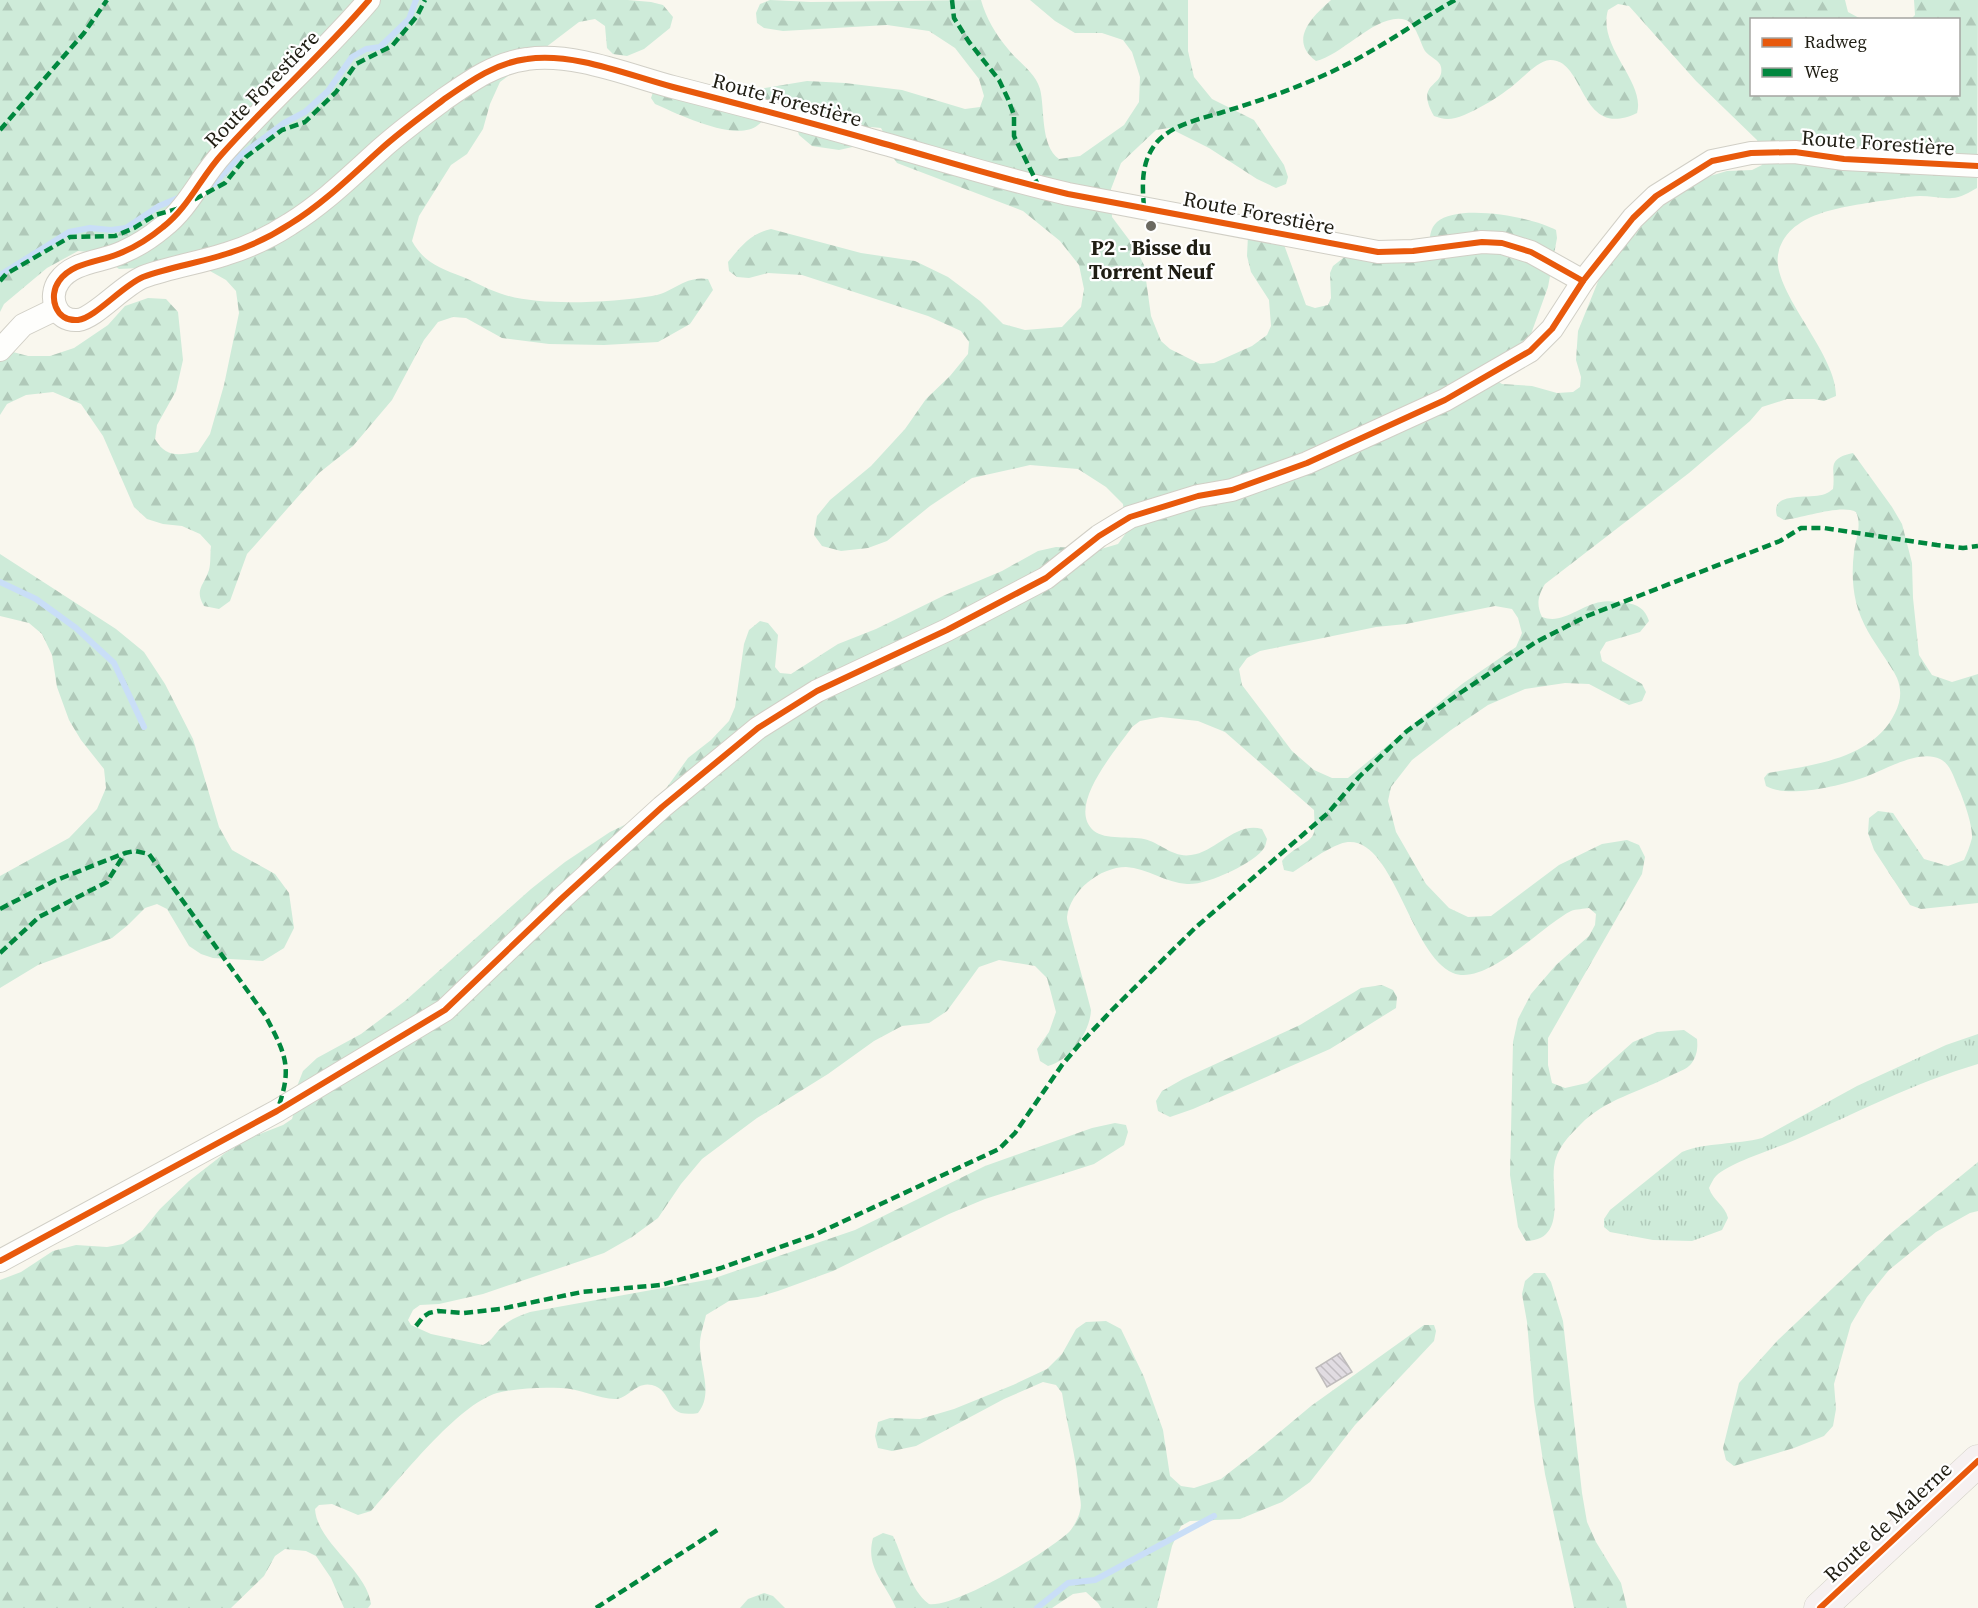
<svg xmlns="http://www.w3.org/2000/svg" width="1978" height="1608" font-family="'Source Serif 4',serif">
  <defs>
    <pattern id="grass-tufts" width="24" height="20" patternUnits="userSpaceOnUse" patternTransform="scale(1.5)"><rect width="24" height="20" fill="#ceebd9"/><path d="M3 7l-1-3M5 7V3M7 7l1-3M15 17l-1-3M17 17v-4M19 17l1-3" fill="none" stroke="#b0c9b9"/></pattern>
    <pattern id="forest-firs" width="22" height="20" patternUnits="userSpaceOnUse" patternTransform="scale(1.5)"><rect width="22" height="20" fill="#ceebd9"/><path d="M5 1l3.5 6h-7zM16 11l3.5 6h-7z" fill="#b0c9b9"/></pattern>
    <pattern id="building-back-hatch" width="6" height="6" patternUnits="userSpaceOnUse" patternTransform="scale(1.5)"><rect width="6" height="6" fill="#e1dce2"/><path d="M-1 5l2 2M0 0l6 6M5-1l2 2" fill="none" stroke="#c1bcc1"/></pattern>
  </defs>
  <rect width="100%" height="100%" fill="#f9f7ee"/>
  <g fill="url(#grass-tufts)">
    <path d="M 1978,1034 L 1978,1064 C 1914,1083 1856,1113 1795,1140 C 1775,1149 1731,1162 1716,1176 C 1713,1179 1711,1184 1709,1188 C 1713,1201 1725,1205 1728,1218 L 1722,1230 L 1692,1241 L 1653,1240 L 1610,1232 L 1604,1227 L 1604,1219 L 1610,1210 L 1682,1152 C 1707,1142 1736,1145 1762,1138 L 1857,1086 L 1946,1045 Z"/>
    <path d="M 764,1593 L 773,1596 L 785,1608 L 740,1608 L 748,1599 Z"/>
  </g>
  <g fill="url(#forest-firs)" fill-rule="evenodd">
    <path d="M 0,0 L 628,0 L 651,2 L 663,5 L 673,17 L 670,28 L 644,49 L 627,56 L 613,54 L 607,48 L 605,26 L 595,19 L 579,22 L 500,82 L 490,104 L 483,129 L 467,154 L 451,165 L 419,216 L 412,241 C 424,263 440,268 463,277 C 477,283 491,291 505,295 C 544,307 613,302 652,296 C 673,293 685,275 708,279 L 713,290 L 690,324 L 658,342 L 604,345 L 549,344 L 502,338 L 466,318 L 453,317 L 438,322 L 424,340 L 392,400 L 353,446 L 319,473 L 247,554 L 230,601 L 219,609 L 204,606 C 194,589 204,586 209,570 C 211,563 210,553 211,546 L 200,534 L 182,526 L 163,524 L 147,519 L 134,507 L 103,436 L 81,404 L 53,392 L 26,395 L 7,404 L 0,415 L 0,333 L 13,352 L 28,356 L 50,356 L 74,348 L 108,325 L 125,306 L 148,298 L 166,299 L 178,312 L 183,360 L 176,391 L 157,425 L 155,439 C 166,458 178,455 198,452 L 210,434 L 224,385 L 239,313 L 236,291 L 226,280 L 210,271 L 176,258 L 139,268 L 119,269 L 98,253 L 78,251 L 47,268 L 4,304 L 0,312 Z"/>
    <path d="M 770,0 L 811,2 L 981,0 C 986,18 996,35 1008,49 C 1018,62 1035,72 1040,89 C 1045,108 1040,146 1059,159 L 1080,156 L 1124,125 L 1139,102 L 1140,77 L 1132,52 L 1123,40 L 1102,33 L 1075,33 L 1055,21 L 1030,0 L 1188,0 L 1188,51 L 1194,77 L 1212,99 L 1254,120 L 1284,165 L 1288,177 L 1286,184 L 1276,188 L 1257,179 L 1209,148 L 1169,128 L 1156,130 L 1121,163 L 1111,189 L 1112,217 L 1136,249 L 1144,265 L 1151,316 L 1161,341 L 1170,349 L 1200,364 L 1214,363 L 1252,346 L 1267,335 L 1271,326 L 1269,300 L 1251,272 L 1247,256 L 1248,235 L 1283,242 L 1306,305 L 1315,308 L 1328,305 L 1331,298 L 1330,273 L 1333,266 L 1347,255 L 1429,244 C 1430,237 1430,228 1437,222 C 1458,203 1533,217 1556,230 L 1557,238 L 1548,287 L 1531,334 L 1520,344 L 1491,361 L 1494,379 L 1502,384 L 1532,386 L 1557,393 L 1573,392 L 1580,387 L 1581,377 L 1576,360 L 1578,331 L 1599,279 L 1621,246 L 1645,217 L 1700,179 L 1727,171 L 1752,170 L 1762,165 L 1763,159 L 1757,140 L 1696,81 L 1629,6 L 1618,4 L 1608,10 C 1597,47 1646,82 1637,113 C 1579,141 1586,59 1550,60 C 1538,61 1526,75 1516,83 C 1504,94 1464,120 1447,119 C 1443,119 1438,117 1434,116 C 1414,81 1445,88 1441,67 C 1440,60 1429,57 1425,51 C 1420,42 1416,24 1406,20 C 1378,11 1342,56 1316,61 C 1288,40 1312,17 1331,0 L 1845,0 L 1848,12 L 1861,19 L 1752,20 L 1752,94 L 1958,94 L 1958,20 L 1911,19 L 1915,15 L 1914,0 L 1978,0 L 1977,188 C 1970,192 1960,198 1952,198 C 1942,199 1931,196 1920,196 C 1907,196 1893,200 1880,201 C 1844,207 1786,212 1778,255 C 1772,292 1837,354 1836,396 L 1824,401 L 1814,399 L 1787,399 L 1762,407 L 1750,421 L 1689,473 L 1545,584 C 1538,596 1536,604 1542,617 C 1563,625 1580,605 1601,602 C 1608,600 1617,602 1625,603 C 1638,604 1645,609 1649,621 L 1640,632 L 1606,642 L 1600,652 L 1602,661 L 1642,684 L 1646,692 L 1642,701 L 1629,705 L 1589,684 L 1565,683 L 1525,689 L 1488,705 L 1451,730 L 1412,760 L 1391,787 L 1388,801 L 1396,832 L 1426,884 L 1449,908 L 1468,917 L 1491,916 L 1559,865 L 1602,844 L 1627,840 L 1639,845 L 1645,857 L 1642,874 L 1548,1038 L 1548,1065 L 1552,1083 L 1565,1088 L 1587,1083 L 1633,1042 L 1657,1032 L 1684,1030 L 1697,1039 C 1698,1048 1697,1056 1691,1064 C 1687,1069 1678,1072 1672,1075 C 1640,1092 1605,1099 1580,1125 C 1568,1137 1556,1149 1554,1167 C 1551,1193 1567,1240 1526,1241 L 1518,1227 L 1510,1175 L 1513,1042 L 1518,1019 L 1531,994 L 1556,965 L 1589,936 L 1595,925 L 1596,914 L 1589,908 C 1584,909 1576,909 1571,911 C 1543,925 1486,987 1453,973 C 1408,954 1392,825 1340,844 C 1324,850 1307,863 1293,872 L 1284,870 L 1282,861 C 1290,850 1309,843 1313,835 C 1316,829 1314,818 1314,810 L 1225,732 L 1198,721 L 1161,717 L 1140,721 L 1132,727 C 1117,749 1065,807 1094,831 C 1105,840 1131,836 1144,839 C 1161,843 1173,858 1191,855 C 1216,852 1236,821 1262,829 L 1267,839 C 1266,842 1266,845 1264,848 C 1255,863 1205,886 1187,884 C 1166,883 1147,868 1126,867 C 1100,867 1070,891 1067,917 C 1067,923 1071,932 1072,939 C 1078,963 1085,986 1091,1010 C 1090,1033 1070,1060 1048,1066 L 1040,1061 L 1037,1049 L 1049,1032 L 1056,1012 L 1047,978 L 1035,966 L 999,960 L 979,967 L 947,1011 L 929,1023 L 902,1026 L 874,1041 L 828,1074 L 757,1118 L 702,1159 L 681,1184 L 658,1218 L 632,1237 L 604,1253 L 483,1294 L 439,1304 L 420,1305 L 413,1310 L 408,1320 L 411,1325 L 431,1334 L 483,1345 C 492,1341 495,1333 502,1327 C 510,1319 519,1316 530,1312 L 712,1279 L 855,1230 L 985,1166 L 1092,1128 L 1115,1123 L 1126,1125 L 1128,1132 L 1124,1145 L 1094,1164 L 985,1199 L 949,1214 L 833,1271 L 778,1291 L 758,1297 L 729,1301 L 706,1315 C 704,1325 699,1337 700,1348 C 701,1371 713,1394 698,1413 C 662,1419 676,1392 652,1385 C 636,1381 628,1399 615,1399 C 599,1399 578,1388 561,1388 C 540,1387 517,1388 497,1393 C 457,1405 400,1479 371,1511 L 358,1515 L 332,1504 L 319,1505 L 315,1509 C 317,1543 367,1570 371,1604 L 368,1608 L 344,1608 L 331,1578 L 316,1556 L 306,1551 L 285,1549 L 275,1556 L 264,1576 L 231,1608 L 0,1608 L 0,1280 L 21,1272 L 53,1251 L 76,1245 L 107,1247 L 123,1244 L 142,1231 L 160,1209 L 189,1181 L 225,1153 L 252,1137 L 283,1125 L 292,1119 L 294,1112 L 296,1089 L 303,1071 L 317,1058 L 361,1034 L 405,1001 L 531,889 L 565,862 L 610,832 L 641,817 L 660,797 L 688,758 L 711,740 L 729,721 L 735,707 L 744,644 L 749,630 L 760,621 L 768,623 L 778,635 L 775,667 L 780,673 L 791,674 L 838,644 L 876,629 L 945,595 L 1002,571 L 1038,551 L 1056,547 L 1101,549 L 1118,544 L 1126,533 L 1123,504 L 1106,487 L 1078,469 L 1030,465 L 972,478 L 930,506 L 887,541 L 868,548 L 841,551 L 822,546 L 814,535 L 817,516 L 830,500 L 871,466 L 905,429 L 926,399 L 950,376 L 968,354 L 969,342 L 961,331 L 928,316 L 802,275 L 768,273 L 749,278 L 737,277 L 729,271 L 728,262 C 741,246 751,233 771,229 L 861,253 L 915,261 L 948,277 L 980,301 L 1003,324 L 1025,330 L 1062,327 L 1081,307 L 1084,289 L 1079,265 L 1060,241 L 1023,211 L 897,163 C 888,152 888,139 881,128 L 871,127 L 857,146 L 839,150 L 812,146 L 799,135 L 791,109 L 772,106 C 768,111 764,121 758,125 C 736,143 678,114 655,104 L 651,98 L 653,92 L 744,96 L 765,88 L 807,81 L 845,83 L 902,90 L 965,109 L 980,107 L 984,96 L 979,79 L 955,48 L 929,31 L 887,25 L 783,31 L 764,28 L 757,23 L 756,13 L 760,4 ZM 1495,606 L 1512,609 L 1518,618 L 1522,633 L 1516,647 L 1462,684 L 1348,778 L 1332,778 L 1314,770 L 1292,751 L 1242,685 L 1239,669 L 1247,658 L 1260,651 L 1376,627 L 1406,624 Z"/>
    <path d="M 1853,453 L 1892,507 L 1902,524 L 1912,563 L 1913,598 L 1919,655 L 1932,675 L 1952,682 L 1978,674 L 1978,903 L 1921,909 L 1910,905 L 1874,850 L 1868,833 L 1869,818 L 1878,811 L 1893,813 L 1924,859 L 1948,866 L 1964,860 C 1967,853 1970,846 1972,838 C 1973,826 1964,801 1959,789 C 1954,779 1951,764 1940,759 C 1917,748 1879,774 1856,780 C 1834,787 1786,798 1766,786 L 1764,778 L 1768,773 C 1813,765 1873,759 1895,713 C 1901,701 1902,690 1897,678 C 1894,671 1889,665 1885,658 C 1873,640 1861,623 1856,602 C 1852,585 1852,568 1854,552 C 1856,538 1862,525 1856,512 C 1841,504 1803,518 1784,520 L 1777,516 C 1769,490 1811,500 1825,494 C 1828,493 1830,491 1833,489 C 1836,469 1825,459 1853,453 Z"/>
    <path d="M 0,554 L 116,629 L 144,652 L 165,684 L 193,739 L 219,827 L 232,850 L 275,874 L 289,893 L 294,928 L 284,948 L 263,961 L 213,958 L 201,954 L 189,946 L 167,909 L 157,904 L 145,908 L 128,925 L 112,938 L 38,965 L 0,988 L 0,876 L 69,838 L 97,809 L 106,788 L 104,769 L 81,740 L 69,720 L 57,687 L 52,655 L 42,634 L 29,623 L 0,616 Z"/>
    <path d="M 1382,985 L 1393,990 L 1397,997 L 1396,1008 L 1330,1049 L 1193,1109 L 1170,1117 L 1158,1111 L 1156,1101 L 1162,1091 L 1183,1079 L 1300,1025 L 1361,988 Z"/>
    <path d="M 1978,1162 L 1978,1211 L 1970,1213 L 1936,1232 L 1889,1270 L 1867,1297 L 1851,1324 L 1834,1384 L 1836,1409 L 1833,1426 L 1824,1436 L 1794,1448 L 1734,1466 L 1726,1460 L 1723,1448 L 1739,1383 L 1778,1340 L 1891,1233 Z"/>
    <path d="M 1534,1273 L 1545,1273 L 1551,1282 L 1563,1321 L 1582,1493 L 1587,1522 L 1596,1542 L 1621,1583 L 1627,1608 L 1574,1608 L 1572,1598 L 1545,1474 L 1534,1402 L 1527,1322 L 1522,1294 L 1525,1281 Z"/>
    <path d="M 1106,1321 L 1121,1329 L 1144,1377 L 1163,1430 L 1170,1476 L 1181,1486 L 1194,1488 L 1221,1479 L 1257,1451 L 1311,1406 L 1424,1325 L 1434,1325 L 1436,1331 L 1434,1341 L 1355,1425 L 1310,1482 L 1282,1502 L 1240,1519 L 1190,1521 L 1181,1526 L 1172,1546 L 1157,1608 L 1101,1608 L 1098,1603 L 1086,1592 L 1073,1594 L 1052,1608 L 896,1608 C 885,1582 865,1568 873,1538 L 883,1533 L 893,1536 C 904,1558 909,1589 929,1604 C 955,1608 1050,1551 1070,1531 C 1074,1526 1079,1517 1080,1511 C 1082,1505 1080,1498 1079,1492 C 1077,1459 1067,1426 1062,1393 L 1056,1385 L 1043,1382 L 1004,1399 L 916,1446 L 892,1451 L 878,1448 L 875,1436 L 878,1422 L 890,1418 L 920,1419 L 954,1409 L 1013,1385 L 1047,1369 L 1062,1354 L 1076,1329 L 1086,1322 Z"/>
  </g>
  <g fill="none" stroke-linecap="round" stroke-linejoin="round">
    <g stroke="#c9def7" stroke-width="6">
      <path d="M 214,184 L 240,156 L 284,123 L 305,112 L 328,91 L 352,57 L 366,49 L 380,47 L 409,19 L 416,0"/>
      <path d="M 0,275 L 69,232 L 90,228 L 111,230 L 126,228 L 159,206 L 178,198"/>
      <path d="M 0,582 L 36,599 L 76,628 L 114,663 L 144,727"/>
      <path d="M 1037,1608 L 1068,1583 L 1095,1580 L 1214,1516"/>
    </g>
  </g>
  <path fill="url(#building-back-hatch)" stroke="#bfbcbc" stroke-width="1.5" d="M 1340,1353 L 1352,1372 L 1327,1387 L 1316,1368 Z"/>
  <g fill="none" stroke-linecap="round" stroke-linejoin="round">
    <defs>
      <g id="street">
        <path d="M 369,0 C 323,54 269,101 222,154 C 201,177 188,208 163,227 C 151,237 137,246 123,252 C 103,262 73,261 59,281 C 48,296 55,322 78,320 C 95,318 122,286 143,277 C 170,267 199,263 226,254 C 249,247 270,237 290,224 C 324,203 352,175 381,149 C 401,131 422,116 443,100 C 469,82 495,63 527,59 C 573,52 628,75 673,87 C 739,104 805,121 871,140 C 936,158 1002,179 1068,194 L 1378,252 L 1413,251 L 1482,242 L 1502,243 L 1531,252 L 1583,281"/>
        <path d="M 0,350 L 23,325 L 56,309"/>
        <path d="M 0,1261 L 277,1111 L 445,1010 L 561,899 L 662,807 L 758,728 L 817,691 L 947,630 L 1046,578 L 1099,536 L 1130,517 L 1198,496 L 1232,490 L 1307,463 L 1445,400 L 1530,351 L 1552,329 L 1583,281 L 1633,218 L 1656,196 L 1712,161 L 1751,153 L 1795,152 L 1844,159 L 1978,166"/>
      </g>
      <path id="secondary" d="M 1820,1608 L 1978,1461"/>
    </defs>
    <use href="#street" stroke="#d1cfc6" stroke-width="24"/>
    <use href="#secondary" stroke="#d1cfc6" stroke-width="33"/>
    <use href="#street" stroke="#fefefc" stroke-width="22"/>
    <use href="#secondary" stroke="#f6f1f1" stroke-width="32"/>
    <g stroke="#00873e" stroke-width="4.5" stroke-dasharray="9 4.5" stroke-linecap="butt">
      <path d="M 952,0 L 954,18 L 969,42 L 999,80 L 1008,99 L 1014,115 L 1014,136 L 1039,187"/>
      <path d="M 0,130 L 84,33 L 107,0"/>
      <path d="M 1144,207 C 1142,184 1141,161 1157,142 C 1173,124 1201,119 1223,112 C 1272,97 1320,80 1366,54 C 1396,37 1425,17 1455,0"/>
      <path d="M 0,281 L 6,274 L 70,237 L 115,236 L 134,228 L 155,215 L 177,209 L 225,183 L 246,157 L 282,130 L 305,122 L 336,92 L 356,64 L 392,46 L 417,16 L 425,0"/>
      <path d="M 0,909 L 54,881 L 125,853 L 135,851 L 149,854 L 265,1015 C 286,1055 293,1067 277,1111"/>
      <path d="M 0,953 L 39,917 L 107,882 L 125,853"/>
      <path d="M 416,1326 L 423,1317 L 429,1313 L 438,1311 L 464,1313 L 500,1309 L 582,1292 L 661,1285 L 721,1268 L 814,1235 L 999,1149 L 1015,1133 L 1062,1065 L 1078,1046 L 1113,1009 L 1195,928 L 1328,813 L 1359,777 L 1407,731 L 1460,693 L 1536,642 L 1587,616 L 1780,541 L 1801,528 L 1824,528 L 1937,545 L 1963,548 L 1978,546"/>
      <path d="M 596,1608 L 719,1529"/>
    </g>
    <defs>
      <g id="cycleway">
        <path d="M 369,0 C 323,54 269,101 222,154 C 201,177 188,208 163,227 C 151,237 137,246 123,252 C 103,262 73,261 59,281 C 48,296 55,322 78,320 C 95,318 122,286 143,277 C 170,267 199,263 226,254 C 249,247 270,237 290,224 C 324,203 352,175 381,149 C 401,131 422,116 443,100 C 469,82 495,63 527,59 C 573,52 628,75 673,87 C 739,104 805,121 871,140 C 936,158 1002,179 1068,194 L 1378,252 L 1413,251 L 1482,242 L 1502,243 L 1531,252 L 1583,281"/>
        <path d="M 0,1261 L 277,1111 L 445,1010 L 561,899 L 662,807 L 758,728 L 817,691 L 947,630 L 1046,578 L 1099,536 L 1130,517 L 1198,496 L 1232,490 L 1307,463 L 1445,400 L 1530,351 L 1552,329 L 1583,281 L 1633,218 L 1656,196 L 1712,161 L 1751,153 L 1795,152 L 1844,159 L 1978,166"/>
        <path d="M 1820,1608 L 1978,1461"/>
      </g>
    </defs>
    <use href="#cycleway" stroke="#fff" stroke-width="10"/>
    <use href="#cycleway" stroke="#e8590c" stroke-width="6"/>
  </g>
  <circle fill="#6b6960" stroke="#fff" stroke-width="2" cx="1151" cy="226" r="6"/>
  <g text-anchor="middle" stroke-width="4.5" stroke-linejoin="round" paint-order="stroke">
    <g font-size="21" fill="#1f1d13" stroke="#fff">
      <text transform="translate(262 89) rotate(-46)" y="7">Route Forestière</text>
      <text transform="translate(787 100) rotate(15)" y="7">Route Forestière</text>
      <text transform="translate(1878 143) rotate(4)" y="7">Route Forestière</text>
      <text transform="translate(1259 213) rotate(11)" y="7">Route Forestière</text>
      <text transform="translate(1888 1522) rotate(-43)" y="7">Route de Malerne</text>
    </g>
    <g font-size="21" font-weight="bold" fill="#1f1d13" stroke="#fff">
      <text x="1151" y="255">P2 - Bisse du<tspan x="1151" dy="24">Torrent Neuf</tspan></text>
    </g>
  </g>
  <rect x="1750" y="18" width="210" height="78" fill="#ffffff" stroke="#a5a5a1" stroke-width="1.5"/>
  <rect x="1762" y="38" width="30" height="9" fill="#e8590c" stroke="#a5a5a1" stroke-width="1.5"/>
  <text x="1804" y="48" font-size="18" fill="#1f1d13">Radweg</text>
  <rect x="1762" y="68" width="30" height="9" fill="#00873e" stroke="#a5a5a1" stroke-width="1.5"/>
  <text x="1804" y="78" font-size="18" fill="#1f1d13">Weg</text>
</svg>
